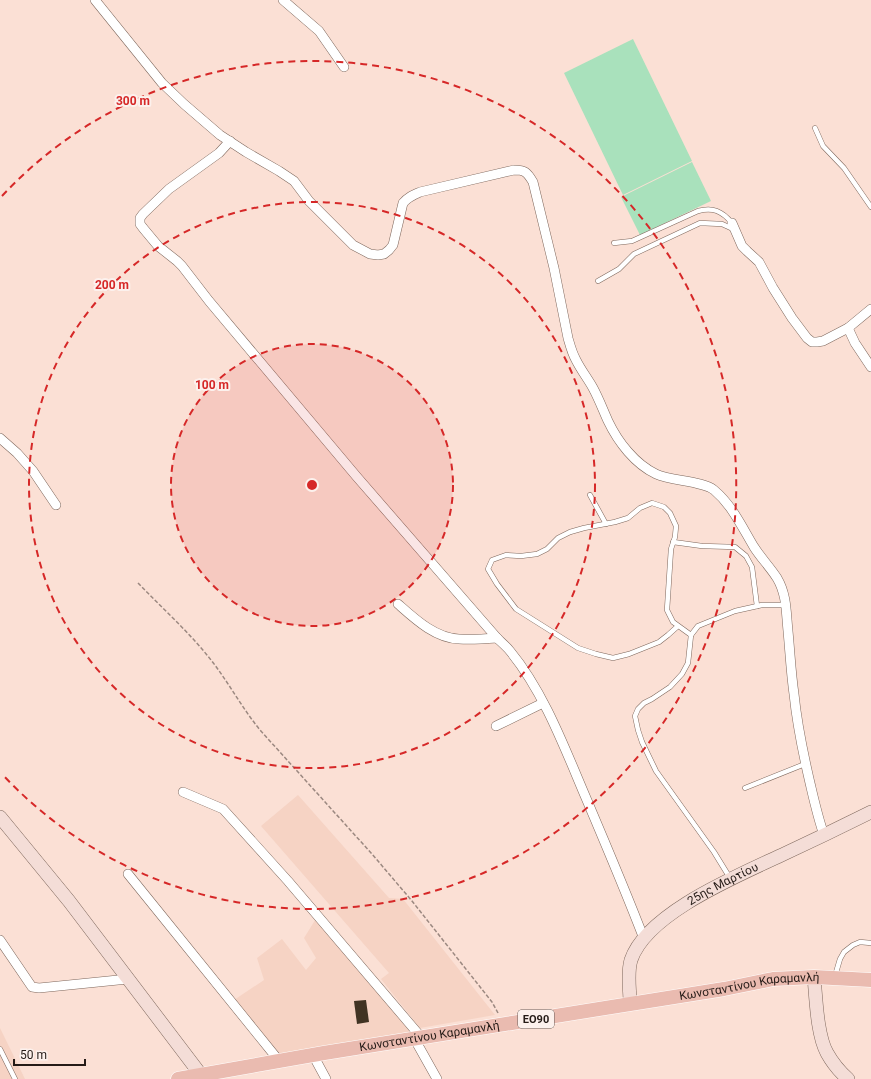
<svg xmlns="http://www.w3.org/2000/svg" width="871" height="1079" font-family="Roboto,sans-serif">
  <rect width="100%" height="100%" fill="#fbe0d5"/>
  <g fill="#f6d3c4">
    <path d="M 298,795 L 389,898 L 403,899 L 495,1015 L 420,1028 L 381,979 L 389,973 L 261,826 Z"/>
    <path d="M 317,917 L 414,1035 L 278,1055 L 234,1000 L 264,980 L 257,958 L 282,939 L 306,970 L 316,958 L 304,938 Z"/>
    <path d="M 0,1028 L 25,1079 L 0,1079 Z"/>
  </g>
  <g fill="#a9e1bc">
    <path d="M 633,39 L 692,161 L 623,195 L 564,73 Z"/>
    <path d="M 692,162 L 711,201 L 640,235 L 621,197 Z"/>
  </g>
  <path fill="#413323" d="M 366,1000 L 369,1022 L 357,1024 L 354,1001 Z"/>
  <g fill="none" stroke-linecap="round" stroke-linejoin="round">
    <defs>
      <g id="lane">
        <path d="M 815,128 L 823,146 L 844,168 L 871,207"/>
        <path d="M 614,243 L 632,241 L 698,211 C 713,207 722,211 732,223"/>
        <path d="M 598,281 L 619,269 L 634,254 L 700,223 L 722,224 L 733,229"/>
        <path d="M 590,495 L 606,524"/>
        <path d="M 673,542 L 702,546 L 735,547 L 746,556 L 752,567 L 757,606"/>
        <path d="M 678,626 L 668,635 L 659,642 L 629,654 L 613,658 L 596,654 L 578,648 L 516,609 L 497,584 L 488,569 L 492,560 L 506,555 L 521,556 L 537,554 L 547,549 L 558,538 L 570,532 L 584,528 L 615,522 L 628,518 L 640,508 L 652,503 L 664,507 L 670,513 L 676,526 L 675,537 L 671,549 L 667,610 L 673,622 L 691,635"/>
        <path d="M 745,788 L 805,764"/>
        <path d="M 730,878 L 714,852 L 656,771 L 642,742 L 638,730 L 635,716 L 638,709 L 644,703 L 652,699 L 670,687 L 682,674 L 688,663 L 691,635 L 698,626 L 735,611 L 762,605 L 786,605"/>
        <path d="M 835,976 L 840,959 L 844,952 L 853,945 L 860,942 L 871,943"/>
        <path d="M 0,1049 L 15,1079"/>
      </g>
      <g id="street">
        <path d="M 95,0 L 162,83 L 184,104 L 220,135 L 246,152 L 279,171 L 294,181 L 309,201 L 353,245 L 370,254 L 378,255 L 384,254 L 389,250 L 393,245 L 403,203 C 408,197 413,195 420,192 L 514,170 C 525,170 527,172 533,182 L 554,268 L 568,338 C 570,345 572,353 576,360 C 581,370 588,379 593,388 C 599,399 603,410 608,421 C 618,442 635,464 656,474 C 671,481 703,481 714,490 C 732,505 742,527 754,547 C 761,558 770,567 777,578 C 787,595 786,612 788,631 C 790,652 791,673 794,694 C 797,724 803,753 810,783 C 814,800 818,818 824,835"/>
        <path d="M 283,0 L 319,31 L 344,67"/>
        <path d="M 230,141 L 219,153 L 169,189 L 143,214 L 140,218 L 140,224 L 143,228 L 158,246 L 177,261 L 182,266 L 209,301 L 357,477 L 497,638 C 501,642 506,646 510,651 C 544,692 565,749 586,798 C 606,845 626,892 644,939"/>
        <path d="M 732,223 L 742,246 L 747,251 L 759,262 L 773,288 L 792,318 L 807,338 L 812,342 L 817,342 L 823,341 L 848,328 L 871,309"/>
        <path d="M 848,328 L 855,343 L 871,367"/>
        <path d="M 0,438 L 17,453 L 33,471 L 56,505"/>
        <path d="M 398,604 C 415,619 435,638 459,639 C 471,640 484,639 497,638"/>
        <path d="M 496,726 L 543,703"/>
        <path d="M 183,792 L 223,809 L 288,881 L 421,1037"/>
        <path d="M 128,874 L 280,1062"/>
        <path d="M 0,940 L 32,987 L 39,988 L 128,979"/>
        <path d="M 414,1038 L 437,1079"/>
        <path d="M 313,1055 L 326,1079"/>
      </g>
      <g id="secondary">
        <path d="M 0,817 L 69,901 L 201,1075"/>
        <path d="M 814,977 C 816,998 817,1035 827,1053 C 832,1062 840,1072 848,1079"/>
        <path id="s1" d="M 630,1003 C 630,990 627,973 631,960 C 647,912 742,874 786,853 C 814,840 843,826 871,812"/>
      </g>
      <g id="primary">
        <path id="s2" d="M 178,1079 L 324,1053 L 724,989 L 773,979 L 814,977 L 871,980"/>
      </g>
    </defs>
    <use href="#lane" stroke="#7e675c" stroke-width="5.5"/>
    <use href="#street" stroke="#7e675c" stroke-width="10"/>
    <use href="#secondary" stroke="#7e675c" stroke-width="14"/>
    <use href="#primary" stroke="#fff" stroke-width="15"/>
    <path stroke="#9b8880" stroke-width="1.5" stroke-dasharray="4 2" stroke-linecap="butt" d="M 138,583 C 162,608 189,632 211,660 C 229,683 242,708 260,730 L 372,854 L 412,901 L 492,1002 L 498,1013"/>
    <use href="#lane" stroke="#fff" stroke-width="4.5"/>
    <use href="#street" stroke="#fff" stroke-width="9"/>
    <use href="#secondary" stroke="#f4ddd7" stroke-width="13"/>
    <use href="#primary" stroke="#eabbb0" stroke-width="14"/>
  </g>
  <circle cx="312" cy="485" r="141" fill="#d62828" fill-opacity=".12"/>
  <g fill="none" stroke="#d62828" stroke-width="2" stroke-dasharray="7 5">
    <circle cx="312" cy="485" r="141"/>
    <circle cx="312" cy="485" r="283"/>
    <path d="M2 196A424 424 0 1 1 2 774"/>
  </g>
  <g text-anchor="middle" stroke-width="4" stroke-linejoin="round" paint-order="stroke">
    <rect fill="#fcf1ed" stroke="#665b57" stroke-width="1" x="518" y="1010" width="36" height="18" rx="3"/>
    <g font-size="11" font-weight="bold" fill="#251b17">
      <text x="536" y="1023">ΕΟ90</text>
    </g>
    <g font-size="12" fill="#251b17" stroke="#fcf1ed">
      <text dy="4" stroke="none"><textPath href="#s1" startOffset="165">25ης Μαρτίου</textPath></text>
      <text dy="4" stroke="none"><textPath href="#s2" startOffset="579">Κωνσταντίνου Καραμανλή</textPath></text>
      <text dy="4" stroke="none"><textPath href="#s2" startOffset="255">Κωνσταντίνου Καραμανλή</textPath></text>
    </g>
  </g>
  <circle cx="312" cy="485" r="6" fill="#d62828" stroke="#fcf1ed" stroke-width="2"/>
  <g font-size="12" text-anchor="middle" font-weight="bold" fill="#d62828" stroke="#fcf1ed" stroke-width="4" stroke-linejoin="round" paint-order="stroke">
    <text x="133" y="105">300 m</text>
    <text x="112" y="289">200 m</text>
    <text x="212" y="389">100 m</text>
  </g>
  <path d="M14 1059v6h71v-6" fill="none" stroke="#251b17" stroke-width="2"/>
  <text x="20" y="1059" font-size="12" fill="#251b17" stroke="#fcf1ed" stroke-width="3" paint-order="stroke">50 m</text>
</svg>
